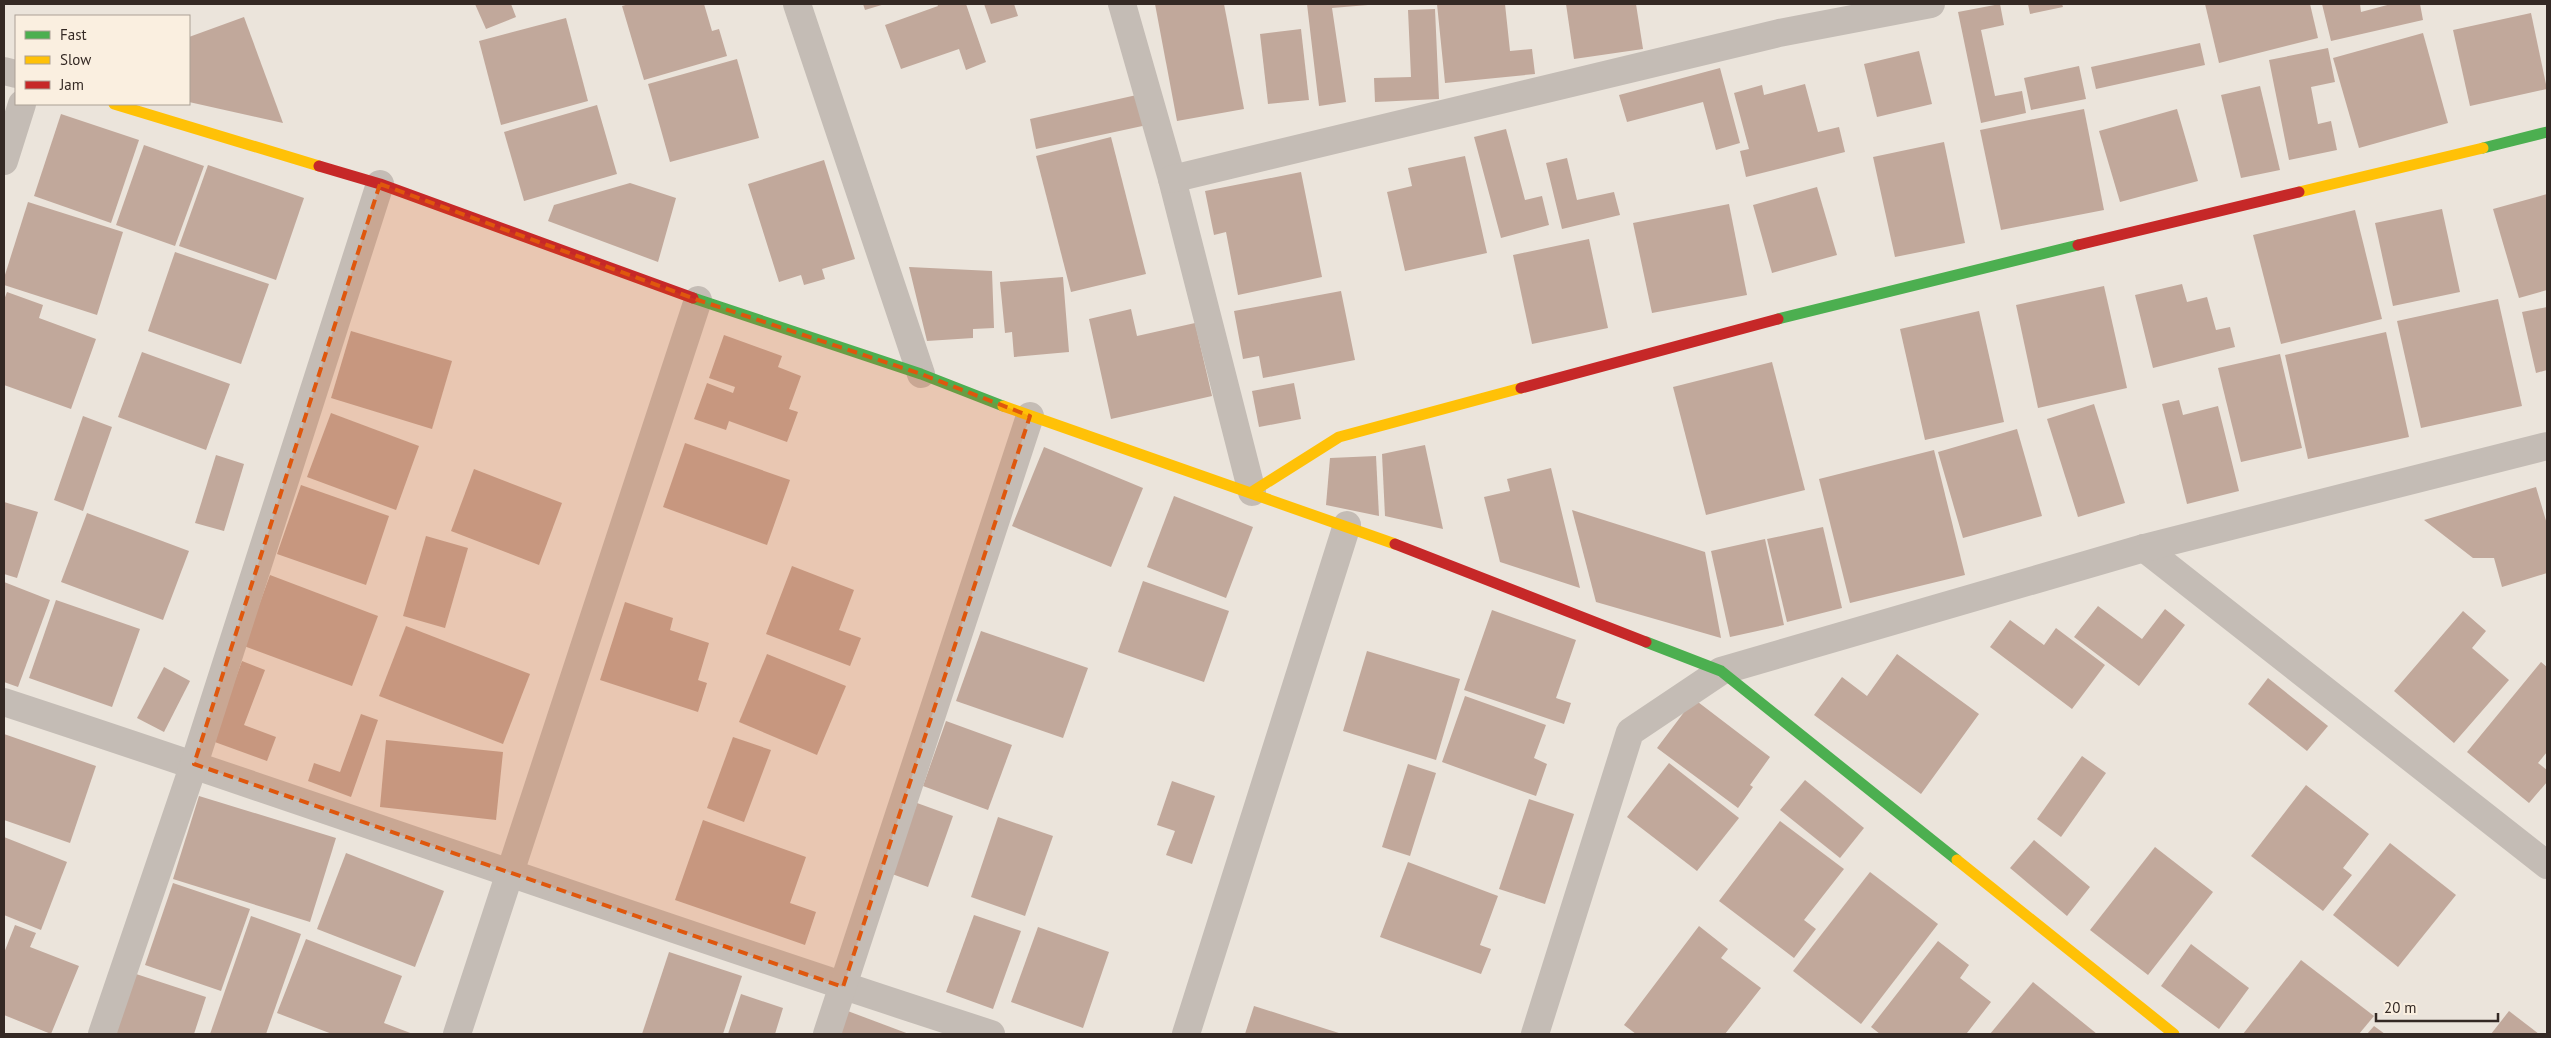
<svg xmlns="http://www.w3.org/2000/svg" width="2551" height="1038" font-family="'PT Sans',sans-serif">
  <rect width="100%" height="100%" fill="#ebe4db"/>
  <g fill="#c1a89b">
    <path d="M 475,4 L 511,4 L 516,17 L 486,29 Z"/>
    <path d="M 629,4 L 704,4 L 712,31 L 719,29 L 727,56 L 644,80 L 622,6 Z"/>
    <path d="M 863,4 L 885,4 L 865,10 Z"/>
    <path d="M 937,4 L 966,4 L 986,62 L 966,70 L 959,49 L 901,69 L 885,25 L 938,6 Z"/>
    <path d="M 984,4 L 1014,4 L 1018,16 L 991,24 Z"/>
    <path d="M 1155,4 L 1224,4 L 1244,109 L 1177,121 Z"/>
    <path d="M 1307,4 L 1380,4 L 1332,8 L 1346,102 L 1319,106 Z"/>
    <path d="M 1437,4 L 1505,4 L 1510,51 L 1532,49 L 1535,74 L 1445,83 Z"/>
    <path d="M 1566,4 L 1636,4 L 1643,49 L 1574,59 Z"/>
    <path d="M 2000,4 L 2004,25 L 1981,30 L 1995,96 L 2022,91 L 2026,113 L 1981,123 L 1958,12 Z"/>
    <path d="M 2028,4 L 2062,4 L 2063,7 L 2030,14 Z"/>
    <path d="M 2205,4 L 2310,4 L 2318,38 L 2219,63 Z"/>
    <path d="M 2322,4 L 2360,4 L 2361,12 L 2391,4 L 2420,4 L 2423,20 L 2331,41 Z"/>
    <path d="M 1435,9 L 1439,99 L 1375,102 L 1374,78 L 1411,77 L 1408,10 Z"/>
    <path d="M 2531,13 L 2547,89 L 2470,106 L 2453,30 Z"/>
    <path d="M 244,17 L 283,123 L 189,102 L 189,37 Z"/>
    <path d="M 566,18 L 588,101 L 501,125 L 479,41 Z"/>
    <path d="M 1301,29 L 1309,100 L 1268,104 L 1260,34 Z"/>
    <path d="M 2423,33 L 2448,123 L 2359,148 L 2333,58 Z"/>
    <path d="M 2200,43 L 2205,65 L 2096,89 L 2091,67 Z"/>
    <path d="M 2328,48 L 2335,82 L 2311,87 L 2318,124 L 2331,121 L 2337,150 L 2289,160 L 2269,60 Z"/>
    <path d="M 1919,51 L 1932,104 L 1877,117 L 1864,64 Z"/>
    <path d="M 737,59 L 759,138 L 670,162 L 648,84 Z"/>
    <path d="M 2079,66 L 2086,99 L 2031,110 L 2024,78 Z"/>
    <path d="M 1720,68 L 1740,143 L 1716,150 L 1703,102 L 1627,122 L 1619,95 Z"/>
    <path d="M 1805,84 L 1818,132 L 1839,127 L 1845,152 L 1746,177 L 1740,151 L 1749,149 L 1734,93 L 1762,85 L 1764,95 Z"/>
    <path d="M 2260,86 L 2280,170 L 2241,178 L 2221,95 Z"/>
    <path d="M 1141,94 L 1147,125 L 1036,149 L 1030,119 Z"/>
    <path d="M 597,105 L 617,174 L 524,201 L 504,132 Z"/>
    <path d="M 2084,109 L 2104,210 L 2001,230 L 1980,130 Z"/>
    <path d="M 2177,109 L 2198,181 L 2120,202 L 2099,131 Z"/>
    <path d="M 61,114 L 139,140 L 111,223 L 34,196 Z"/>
    <path d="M 1506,129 L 1525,200 L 1542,196 L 1549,225 L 1501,238 L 1474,137 Z"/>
    <path d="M 1111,137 L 1146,274 L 1071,292 L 1036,156 Z"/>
    <path d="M 1944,142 L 1965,243 L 1895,257 L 1873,157 Z"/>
    <path d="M 144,145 L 204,166 L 175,246 L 116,225 Z"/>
    <path d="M 1465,156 L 1487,253 L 1405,271 L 1387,192 L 1412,186 L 1408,168 Z"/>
    <path d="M 1567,158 L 1577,200 L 1614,192 L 1620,215 L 1562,229 L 1546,163 Z"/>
    <path d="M 824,160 L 855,259 L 822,269 L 825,279 L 804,285 L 801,275 L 779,282 L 748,184 Z"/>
    <path d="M 208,165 L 304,198 L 276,280 L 179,246 Z"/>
    <path d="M 1301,172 L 1322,277 L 1238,295 L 1226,232 L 1214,235 L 1205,191 Z"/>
    <path d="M 630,183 L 676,198 L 658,262 L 548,221 L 554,205 Z"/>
    <path d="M 1817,187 L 1837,255 L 1772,273 L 1753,205 Z"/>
    <path d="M 2547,194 L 2547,290 L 2519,298 L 2493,209 Z"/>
    <path d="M 28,202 L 123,232 L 97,315 L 4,285 L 4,278 Z"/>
    <path d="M 1729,204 L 1747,295 L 1652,313 L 1633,223 Z"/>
    <path d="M 2442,209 L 2460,292 L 2393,306 L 2375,223 Z"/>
    <path d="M 2355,210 L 2382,319 L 2281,344 L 2253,235 Z"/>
    <path d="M 1589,239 L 1608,328 L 1532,344 L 1513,255 Z"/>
    <path d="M 175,252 L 269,284 L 241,364 L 148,331 Z"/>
    <path d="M 909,267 L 992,271 L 994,328 L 973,329 L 973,338 L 927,341 Z"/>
    <path d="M 1063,277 L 1069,352 L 1014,357 L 1012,332 L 1005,333 L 1000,282 Z"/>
    <path d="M 2182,284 L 2187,302 L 2207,297 L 2216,330 L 2230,327 L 2235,347 L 2153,368 L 2135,295 Z"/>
    <path d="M 2104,286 L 2127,388 L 2038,408 L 2016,305 Z"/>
    <path d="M 1341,291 L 1355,360 L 1263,378 L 1259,356 L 1243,359 L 1234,311 Z"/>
    <path d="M 7,292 L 43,305 L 39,318 L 96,339 L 71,409 L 4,385 L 4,300 Z"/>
    <path d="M 2498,299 L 2522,406 L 2421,428 L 2397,321 Z"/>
    <path d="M 2547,307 L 2547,370 L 2536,373 L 2522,312 Z"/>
    <path d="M 1131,309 L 1137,336 L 1195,323 L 1212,396 L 1111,419 L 1089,319 Z"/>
    <path d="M 1979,311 L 2004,422 L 1925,440 L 1900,329 Z"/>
    <path d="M 351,331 L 452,361 L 432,429 L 331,398 Z"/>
    <path d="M 2386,332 L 2409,437 L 2308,459 L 2285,355 Z"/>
    <path d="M 724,335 L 782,356 L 778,367 L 801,376 L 789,409 L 798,412 L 787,442 L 729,421 L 726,430 L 694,419 L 707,383 L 733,393 L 735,387 L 709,378 Z"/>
    <path d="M 142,352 L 230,384 L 206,450 L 118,417 Z"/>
    <path d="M 2280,354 L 2302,448 L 2241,462 L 2218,368 Z"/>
    <path d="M 1772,362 L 1805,490 L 1706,515 L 1673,387 Z"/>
    <path d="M 1294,383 L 1301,419 L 1259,427 L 1252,391 Z"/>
    <path d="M 2179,400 L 2183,415 L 2218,406 L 2239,491 L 2187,504 L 2162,404 Z"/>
    <path d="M 2094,404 L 2125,503 L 2078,517 L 2047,419 Z"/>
    <path d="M 331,413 L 419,446 L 396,510 L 307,477 Z"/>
    <path d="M 83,416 L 112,427 L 83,511 L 54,500 Z"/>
    <path d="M 2017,429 L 2042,516 L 1963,538 L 1938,452 Z"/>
    <path d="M 685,443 L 790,480 L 767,545 L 663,507 Z"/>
    <path d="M 1425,445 L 1443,529 L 1385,516 L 1382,454 Z"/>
    <path d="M 1044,447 L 1143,488 L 1111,567 L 1012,526 Z"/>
    <path d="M 1934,450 L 1965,575 L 1850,603 L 1819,479 Z"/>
    <path d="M 216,455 L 244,464 L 224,531 L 195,523 Z"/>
    <path d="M 1376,456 L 1379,516 L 1326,505 L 1330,458 Z"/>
    <path d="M 1551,468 L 1580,588 L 1500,562 L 1484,497 L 1510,491 L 1507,479 Z"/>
    <path d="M 474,469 L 562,503 L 539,565 L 451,531 Z"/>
    <path d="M 301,485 L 389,516 L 366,585 L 277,554 Z"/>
    <path d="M 2536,487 L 2547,524 L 2547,573 L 2502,587 L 2494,558 L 2473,558 L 2424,520 Z"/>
    <path d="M 1174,496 L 1253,527 L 1226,598 L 1147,567 Z"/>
    <path d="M 4,502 L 38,512 L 17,578 L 4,574 Z"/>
    <path d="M 1572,510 L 1705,552 L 1721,638 L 1596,602 Z"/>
    <path d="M 87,513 L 189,551 L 163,620 L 61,582 Z"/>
    <path d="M 1823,527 L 1842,608 L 1787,622 L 1767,539 Z"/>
    <path d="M 426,536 L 468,548 L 445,628 L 403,616 Z"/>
    <path d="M 1765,539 L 1784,625 L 1730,637 L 1711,551 Z"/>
    <path d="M 792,566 L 854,590 L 839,630 L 861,638 L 850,666 L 766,634 Z"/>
    <path d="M 270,575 L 378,616 L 352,686 L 244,646 Z"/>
    <path d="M 1143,581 L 1229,611 L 1204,682 L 1118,652 Z"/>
    <path d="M 4,582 L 50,600 L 18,687 L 4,682 Z"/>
    <path d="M 56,600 L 140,629 L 112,707 L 29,678 Z"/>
    <path d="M 625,602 L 673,618 L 670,630 L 709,643 L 698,680 L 707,683 L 698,712 L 600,680 Z"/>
    <path d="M 2098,606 L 2142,639 L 2165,609 L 2185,625 L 2139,686 L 2074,637 Z"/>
    <path d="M 1492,610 L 1576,640 L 1556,698 L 1571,703 L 1564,724 L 1464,690 Z"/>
    <path d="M 2463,611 L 2486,631 L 2472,648 L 2509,680 L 2454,743 L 2394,691 Z"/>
    <path d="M 2010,620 L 2044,645 L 2056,628 L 2105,665 L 2072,709 L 1990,647 Z"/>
    <path d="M 406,626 L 530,674 L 503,744 L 379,696 Z"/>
    <path d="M 981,631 L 1088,668 L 1063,738 L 956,701 Z"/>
    <path d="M 1367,651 L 1460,679 L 1436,760 L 1343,731 Z"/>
    <path d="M 767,654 L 846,686 L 817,755 L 739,722 Z"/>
    <path d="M 1897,654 L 1979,714 L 1921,794 L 1814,715 L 1842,677 L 1867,696 Z"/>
    <path d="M 242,661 L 265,670 L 244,725 L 276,737 L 267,761 L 212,741 Z"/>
    <path d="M 2541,662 L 2547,667 L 2547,752 L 2538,763 L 2547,770 L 2547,782 L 2529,803 L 2467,752 Z"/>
    <path d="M 164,667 L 190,681 L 164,732 L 137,718 Z"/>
    <path d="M 2268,678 L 2328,726 L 2307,751 L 2248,704 Z"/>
    <path d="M 1465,696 L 1546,725 L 1534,758 L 1547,764 L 1536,796 L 1442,762 Z"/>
    <path d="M 1694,699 L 1770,757 L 1750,785 L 1753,787 L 1738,808 L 1657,748 Z"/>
    <path d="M 361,714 L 378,720 L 351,797 L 308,781 L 314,763 L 340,772 Z"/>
    <path d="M 946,721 L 1012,745 L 988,810 L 923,786 Z"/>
    <path d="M 4,734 L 96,766 L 70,843 L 4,820 Z"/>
    <path d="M 733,737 L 771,750 L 744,822 L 707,808 Z"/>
    <path d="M 386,740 L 503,752 L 496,820 L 380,807 Z"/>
    <path d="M 2082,756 L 2106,773 L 2061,837 L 2037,819 Z"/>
    <path d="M 1669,763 L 1739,818 L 1697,871 L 1627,817 Z"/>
    <path d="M 1408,764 L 1436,773 L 1410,856 L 1382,847 Z"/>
    <path d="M 1805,780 L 1864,828 L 1840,858 L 1780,810 Z"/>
    <path d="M 1172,781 L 1215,796 L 1192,864 L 1166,855 L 1175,831 L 1157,825 Z"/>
    <path d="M 2306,785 L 2369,834 L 2343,868 L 2352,875 L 2323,911 L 2251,856 Z"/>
    <path d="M 199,796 L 336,838 L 310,922 L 173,879 Z"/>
    <path d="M 1529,799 L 1574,814 L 1545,904 L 1499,889 Z"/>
    <path d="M 917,803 L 953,816 L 928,887 L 892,874 Z"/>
    <path d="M 998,817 L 1053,836 L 1025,916 L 971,897 Z"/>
    <path d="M 703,820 L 806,857 L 790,903 L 816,912 L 805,945 L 675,900 Z"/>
    <path d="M 1780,821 L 1844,869 L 1804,920 L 1816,929 L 1794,958 L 1719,901 Z"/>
    <path d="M 4,837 L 67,862 L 41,930 L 4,915 Z"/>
    <path d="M 2034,840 L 2090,887 L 2067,916 L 2010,868 Z"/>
    <path d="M 2390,843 L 2456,895 L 2398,967 L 2333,915 Z"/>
    <path d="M 2155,847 L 2213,892 L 2148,975 L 2090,930 Z"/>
    <path d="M 346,853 L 444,891 L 415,967 L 317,929 Z"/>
    <path d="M 1408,862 L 1498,896 L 1480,945 L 1491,949 L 1481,974 L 1380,937 Z"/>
    <path d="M 1870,872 L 1938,924 L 1861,1024 L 1793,971 Z"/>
    <path d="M 173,883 L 250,909 L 221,991 L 145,965 Z"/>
    <path d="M 974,915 L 1021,931 L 993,1009 L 946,992 Z"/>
    <path d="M 251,916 L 301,934 L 266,1034 L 210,1034 Z"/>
    <path d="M 15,925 L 36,933 L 30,947 L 79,966 L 51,1034 L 4,1015 L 4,953 Z"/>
    <path d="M 1699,926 L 1728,949 L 1721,958 L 1761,988 L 1725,1034 L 1636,1034 L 1624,1025 Z"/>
    <path d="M 1038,927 L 1109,952 L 1083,1028 L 1011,1002 Z"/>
    <path d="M 306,939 L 402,976 L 384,1023 L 413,1034 L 332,1034 L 277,1013 Z"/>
    <path d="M 1938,941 L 1969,965 L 1960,978 L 1991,1002 L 1967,1033 L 1969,1034 L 1880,1034 L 1871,1027 Z"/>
    <path d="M 2191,944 L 2249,988 L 2219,1029 L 2161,986 Z"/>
    <path d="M 669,952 L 742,976 L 723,1034 L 642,1034 Z"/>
    <path d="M 2301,960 L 2374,1016 L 2359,1034 L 2243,1034 Z"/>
    <path d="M 130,972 L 206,997 L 194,1034 L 110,1034 Z"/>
    <path d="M 2033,982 L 2097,1034 L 1990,1034 Z"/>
    <path d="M 741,994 L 783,1008 L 775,1034 L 728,1034 Z"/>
    <path d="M 1254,1006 L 1342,1034 L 1245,1034 Z"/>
    <path d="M 845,1010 L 909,1034 L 836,1034 Z"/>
    <path d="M 2509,1011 L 2539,1034 L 2491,1034 Z"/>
    <path d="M 2374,1026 L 2385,1034 L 2367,1034 Z"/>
  </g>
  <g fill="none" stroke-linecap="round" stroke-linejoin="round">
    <g stroke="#c4bcb5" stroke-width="28">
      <path d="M 797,4 L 921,374"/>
      <path d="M 1122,4 L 1172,179 L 1252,492"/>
      <path d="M 4,71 L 16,74"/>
      <path d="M 4,161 L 22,104"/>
      <path d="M 1172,179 L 1779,33 L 1931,4"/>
      <path d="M 2144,548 L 2547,865"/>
      <path d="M 4,702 C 334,810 660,928 991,1034"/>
      <path d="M 102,1034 L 194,764 L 380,184"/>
      <path d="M 457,1034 L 698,300"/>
      <path d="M 827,1034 L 1030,416"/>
      <path d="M 1186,1034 L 1347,525"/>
      <path d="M 1535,1034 L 1630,732 L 1721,671 L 2144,548 L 2547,446"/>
    </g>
    <g stroke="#4caf50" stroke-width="11">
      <path d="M 2483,148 L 2547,132"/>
      <path d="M 693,298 L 921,374 L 1003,406"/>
      <path d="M 1778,319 L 2078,245"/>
      <path d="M 1646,642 L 1721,671 L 1957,860"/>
    </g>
    <g stroke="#ffc107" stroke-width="11">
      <path d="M 114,104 L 319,166"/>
      <path d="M 2299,192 L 2483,148"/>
      <path d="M 1003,406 L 1395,544"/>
      <path d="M 1252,492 L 1339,437 L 1521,388"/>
      <path d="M 1957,860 L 2174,1034"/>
    </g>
    <g stroke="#c62828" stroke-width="11">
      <path d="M 319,166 L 380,184 L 693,298"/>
      <path d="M 2078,245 L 2299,192"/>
      <path d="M 1521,388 L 1778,319"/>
      <path d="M 1395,544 L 1646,642"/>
    </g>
  </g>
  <path fill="#df570d" fill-opacity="0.2" stroke="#df570d" stroke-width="4" stroke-dasharray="10 6" stroke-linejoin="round" d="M 380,184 L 698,300 L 921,374 L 1030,416 L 843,987 L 194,764 Z"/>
  <rect width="2551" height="1038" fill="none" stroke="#342924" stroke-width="10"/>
  <rect x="15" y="15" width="175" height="90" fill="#faefe0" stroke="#aba095"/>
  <rect x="25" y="31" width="25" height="8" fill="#4caf50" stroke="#aba095"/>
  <text x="60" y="40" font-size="15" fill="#342924">Fast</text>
  <rect x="25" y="56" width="25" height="8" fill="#ffc107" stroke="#aba095"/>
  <text x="60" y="65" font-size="15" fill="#342924">Slow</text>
  <rect x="25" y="81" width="25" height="8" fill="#c62828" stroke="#aba095"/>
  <text x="60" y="90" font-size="15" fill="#342924">Jam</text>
  <path d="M2376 1013v8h122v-8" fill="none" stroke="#342924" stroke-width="2.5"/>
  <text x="2384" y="1013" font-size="15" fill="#342924" stroke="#faefe0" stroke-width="4" paint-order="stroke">20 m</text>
</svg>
